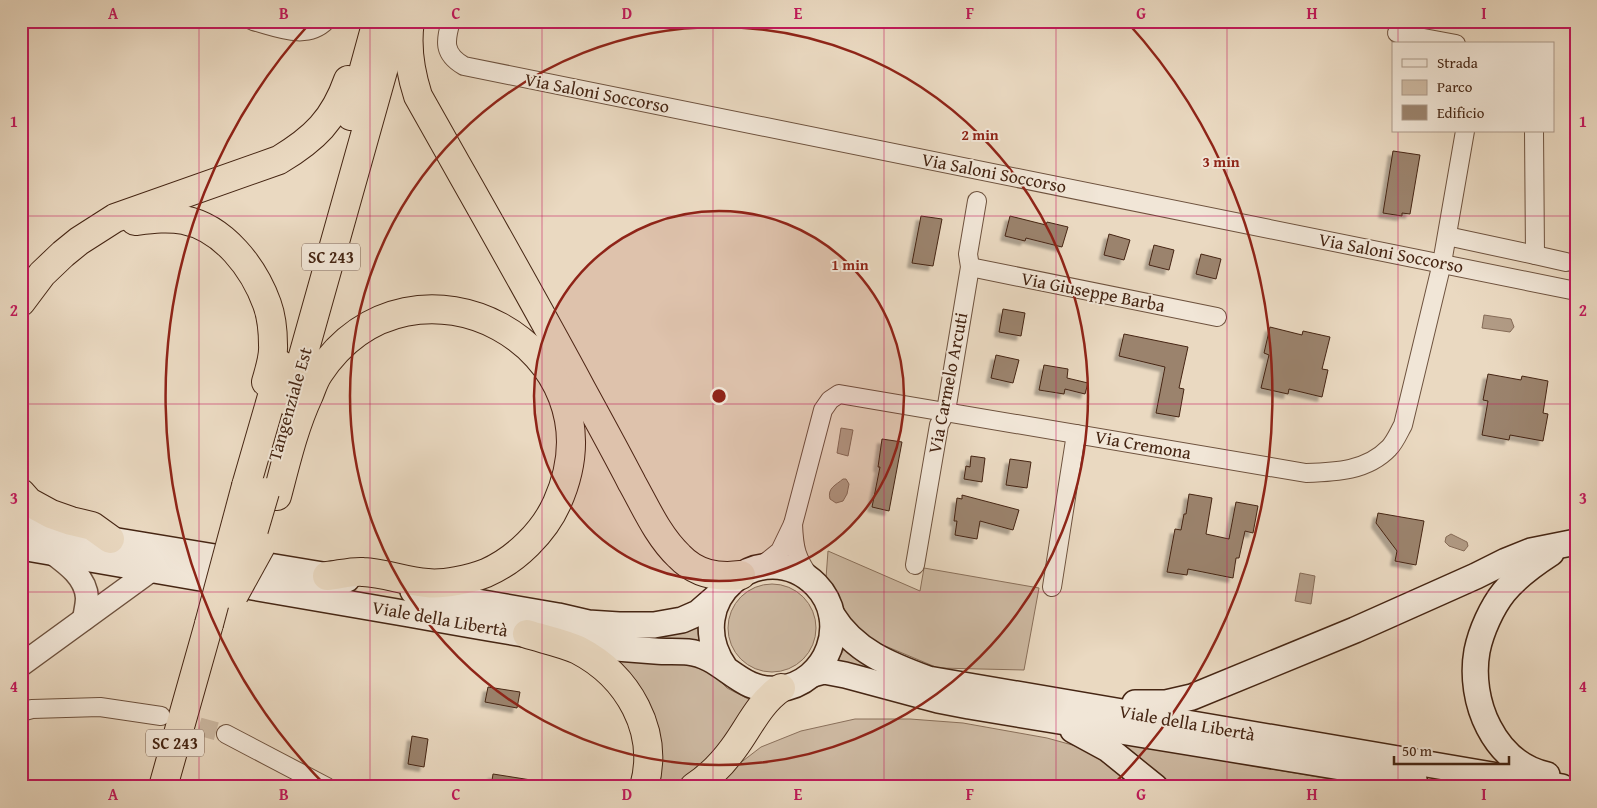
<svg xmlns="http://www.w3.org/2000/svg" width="1597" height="808" font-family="'Gentium Book Plus',serif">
  <defs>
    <filter id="shadow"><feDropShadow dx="-4.5" dy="4.5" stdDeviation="1" flood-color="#0004"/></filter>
  </defs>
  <rect width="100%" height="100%" fill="#ead9c1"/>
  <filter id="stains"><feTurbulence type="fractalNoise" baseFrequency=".004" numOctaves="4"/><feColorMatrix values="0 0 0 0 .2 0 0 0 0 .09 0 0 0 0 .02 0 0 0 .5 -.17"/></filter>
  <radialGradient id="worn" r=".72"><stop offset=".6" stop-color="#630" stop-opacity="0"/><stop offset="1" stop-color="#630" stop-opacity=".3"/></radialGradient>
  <g fill="#cebaa3" stroke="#8a705b">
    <path d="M 828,551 L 920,591 L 924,568 L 1039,588 L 1024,670 L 938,668 L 852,632 L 826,578 Z"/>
    <circle cx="772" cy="628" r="44"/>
    <path d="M 697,624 L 699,642 L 642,640 L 606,632 Z"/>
    <path d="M 844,649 L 858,660 L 891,675 L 836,664 Z"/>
    <path d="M 597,653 L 701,662 L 727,688 L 754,702 L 729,739 L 675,787 L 652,787 L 656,770 Z"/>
    <path d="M 855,719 L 910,719 L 963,723 L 1047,738 L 1076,746 L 1107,760 L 1138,787 L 709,787 L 761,747 L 801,731 Z"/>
    <path d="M 1103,740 L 1376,787 L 1168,787 L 1132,758 Z"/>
  </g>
  <g fill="#b29c86" stroke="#866c58">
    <path d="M 1484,315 L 1511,319 L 1514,327 L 1510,332 L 1482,328 Z"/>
    <path d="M 841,428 L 853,430 L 848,456 L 837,453 Z"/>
    <path d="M 843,479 L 846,479 L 849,484 L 847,494 L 843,501 L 836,503 L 830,499 C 827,488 836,485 843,479 Z"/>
    <path d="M 1451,534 L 1467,542 L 1468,546 L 1464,551 L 1449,546 L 1445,542 L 1446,537 Z"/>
    <path d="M 1300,573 L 1315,576 L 1311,604 L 1295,601 Z"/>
  </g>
  <g fill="#9b836d" stroke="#452513" filter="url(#shadow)">
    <path d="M 1393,151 L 1420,155 L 1410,214 L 1402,213 L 1402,216 L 1383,213 Z"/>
    <path d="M 921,216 L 942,219 L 933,266 L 912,263 Z"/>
    <path d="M 1010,216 L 1046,225 L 1047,222 L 1068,227 L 1062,247 L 1026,238 L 1025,241 L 1005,236 Z"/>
    <path d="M 1109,234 L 1130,240 L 1124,260 L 1104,255 Z"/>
    <path d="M 1154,245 L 1174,250 L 1169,270 L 1149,265 Z"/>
    <path d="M 1201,254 L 1221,259 L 1216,279 L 1196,274 Z"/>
    <path d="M 1003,309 L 1025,313 L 1021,336 L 999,332 Z"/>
    <path d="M 1270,327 L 1302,335 L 1303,331 L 1330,337 L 1322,369 L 1328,370 L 1322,397 L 1289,389 L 1288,394 L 1261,388 L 1269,355 L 1264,353 Z"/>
    <path d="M 1124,334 L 1188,347 L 1179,388 L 1184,389 L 1179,417 L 1156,413 L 1165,367 L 1119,356 Z"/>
    <path d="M 996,355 L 1019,360 L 1013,383 L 991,378 Z"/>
    <path d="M 1044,365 L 1068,369 L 1067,378 L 1088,383 L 1085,394 L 1065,389 L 1064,394 L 1039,390 Z"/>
    <path d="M 1488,374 L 1521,380 L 1522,376 L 1548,381 L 1543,413 L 1548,414 L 1543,441 L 1510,435 L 1509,440 L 1482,435 L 1488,401 L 1483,400 Z"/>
    <path d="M 882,439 L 902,442 L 889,511 L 872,507 L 880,467 L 878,467 Z"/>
    <path d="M 971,456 L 985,458 L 982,482 L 964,479 L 966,466 L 970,467 Z"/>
    <path d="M 1010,459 L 1031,462 L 1027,488 L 1006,485 Z"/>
    <path d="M 1189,494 L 1212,498 L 1206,534 L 1229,539 L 1236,502 L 1258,506 L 1253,533 L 1245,531 L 1239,558 L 1236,558 L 1233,578 L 1188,569 L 1187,575 L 1167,572 L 1175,529 L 1181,530 L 1184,514 L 1186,514 Z"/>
    <path d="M 962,495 L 1019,510 L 1013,530 L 980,521 L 977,539 L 955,535 L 957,521 L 954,521 L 957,498 L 962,499 Z"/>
    <path d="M 1378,513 L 1424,521 L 1416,565 L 1395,561 L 1397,551 L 1376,523 Z"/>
    <path d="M 488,687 L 520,692 L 517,708 L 485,702 Z"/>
    <path d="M 412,736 L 428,739 L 424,767 L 408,764 Z"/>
    <path d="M 493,774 L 531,780 L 530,787 L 491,787 Z"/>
  </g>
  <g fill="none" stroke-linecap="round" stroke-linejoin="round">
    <path stroke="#c9b59e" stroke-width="18" stroke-dasharray="18 9" stroke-linecap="butt" d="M 173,719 L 226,734"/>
    <defs>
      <g id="minor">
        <path d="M 253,21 C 277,27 306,41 326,21"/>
        <path d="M 451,21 C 445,41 443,54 464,66 L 1576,291"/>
        <path d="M 1397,33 L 1456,44"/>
        <path d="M 1447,236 L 1535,255 L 1534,131"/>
        <path d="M 1535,255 L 1566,262"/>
        <path d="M 970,267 L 1217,317"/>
        <path d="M 793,524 L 823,410 L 830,400 L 839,394 L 1306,473 C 1336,472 1367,471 1389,448 C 1395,442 1399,432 1403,425 L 1442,263 L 1465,131"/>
        <path d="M 915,565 L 939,425 L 946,411 L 970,267 L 968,254 L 977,201"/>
        <path d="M 759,568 L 780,551 L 793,524 C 794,549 796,558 811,579"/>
        <path d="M 1052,587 L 1076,434"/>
        <path d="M 21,712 L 32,709 L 100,707 L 161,716"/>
        <path d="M 226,734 L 327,787"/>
      </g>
      <g id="tertiary">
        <path d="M 51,552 C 66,563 86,577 87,598 C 87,605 85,612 84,619"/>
        <path d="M 21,665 L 153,569 L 155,558"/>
      </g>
      <g id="secondary">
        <path d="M 21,525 L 347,579"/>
        <path d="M 21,547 C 150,569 279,591 409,614 C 459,623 510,632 561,640 C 579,642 598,647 616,648 C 629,649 642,650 655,651 C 666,652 677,651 688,652 C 724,656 739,693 778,689 C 828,684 851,621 816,585 C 763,532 678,600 725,668"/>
        <path d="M 413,591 L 558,616 L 588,623 L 619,625 L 654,625 L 682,620 L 698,613 L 721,593"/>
        <path d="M 832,615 C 854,651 890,665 928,679 L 1562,787"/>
        <path d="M 813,674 L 824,671 L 845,675 L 938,700 L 969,706 L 1414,779"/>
        <path d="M 1135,703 L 1166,703 L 1192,697 L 1355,630 L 1476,576 L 1506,561 L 1531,551 L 1576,542"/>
        <path d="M 1073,730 L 1108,749 L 1155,787"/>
        <path d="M 1547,775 C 1494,763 1468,701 1477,651 C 1481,631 1492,607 1504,592 C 1517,576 1534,564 1551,553"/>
      </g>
      <g id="trunk">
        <path d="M 410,21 C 406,47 410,71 418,96 C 473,194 529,291 582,390 C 599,421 616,452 632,483 C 646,508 658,536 679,556 C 696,574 717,578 741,575"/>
        <path d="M 351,116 L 377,21"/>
        <path d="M 135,221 C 152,219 167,217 184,220 C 224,228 254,268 267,304 C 271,315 273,333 273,345 C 274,357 269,371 266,382"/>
        <path d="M 21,302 L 42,274 L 63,254 L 79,241 L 115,218 L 279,160 C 314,139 334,120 348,80"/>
        <path d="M 290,402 L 397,21"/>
        <path d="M 246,486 L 281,365"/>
        <path d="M 21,493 L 29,502 L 51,514 L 71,521 L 92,526 L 110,539"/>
        <path d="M 277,496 C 286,462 294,427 309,395 C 312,388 314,380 319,373 C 413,232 627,347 557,503 C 544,532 516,560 486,573 C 471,579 443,585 427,583 C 405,581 384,573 363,572 C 352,571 338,575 327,576"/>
        <path d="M 527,634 C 543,639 563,643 578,650 C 628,676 660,731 644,787"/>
        <path d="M 163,787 L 209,624"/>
        <path d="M 694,787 C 709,777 722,764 733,749 C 749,728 758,704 781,688"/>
      </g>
    </defs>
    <use href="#minor" stroke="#6e523e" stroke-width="20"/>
    <use href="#tertiary" stroke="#6e523e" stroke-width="25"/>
    <use href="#secondary" stroke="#452513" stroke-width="28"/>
    <use href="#trunk" stroke="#452513" stroke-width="30"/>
    <use href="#minor" stroke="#f1e6d7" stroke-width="18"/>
    <use href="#tertiary" stroke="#f1e6d7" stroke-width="22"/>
    <use href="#secondary" stroke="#f1e6d7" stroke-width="25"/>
    <use href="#trunk" stroke="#ead9c1" stroke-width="28"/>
    <defs>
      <g id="trunk-bridge">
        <path d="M 245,560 L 265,492"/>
        <path d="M 234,595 L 261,546"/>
        <path d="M 209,624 L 246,486"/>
      </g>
    </defs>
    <use href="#trunk-bridge" stroke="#452513" stroke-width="30" stroke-linecap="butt"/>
    <use href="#trunk-bridge" stroke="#ead9c1" stroke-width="28"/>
  </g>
  <path fill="none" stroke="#c2185b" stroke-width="1" stroke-opacity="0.55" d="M 199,21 L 199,787M 370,21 L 370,787M 542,21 L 542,787M 713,21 L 713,787M 884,21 L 884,787M 1056,21 L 1056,787M 1227,21 L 1227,787M 1398,21 L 1398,44M 1398,131 L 1398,787M 21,216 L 1576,216M 21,404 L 1576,404M 21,592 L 1576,592"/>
  <circle cx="719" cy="396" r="185" fill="#8f2418" fill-opacity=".12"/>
  <g fill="none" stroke="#8f2418" stroke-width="2.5">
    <circle cx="719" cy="396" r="185"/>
    <circle cx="719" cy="396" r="369"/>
    <path d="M324 784A554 554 0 0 1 311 22M1127 22A554 554 0 0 1 1114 784"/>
  </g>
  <g text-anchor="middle" stroke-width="4" stroke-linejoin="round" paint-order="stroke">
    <g fill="#f1e6d7" stroke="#795f4e" stroke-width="1">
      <rect x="302" y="243.5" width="58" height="27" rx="4"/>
      <rect x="146" y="729.5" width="58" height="27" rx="4"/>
    </g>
    <g font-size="16" font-weight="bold" fill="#452513">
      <text x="331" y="263">SC 243</text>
      <text x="175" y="749">SC 243</text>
    </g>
    <g font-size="18" fill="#452513" stroke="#f1e6d7">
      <text transform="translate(597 93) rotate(11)" y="6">Via Saloni Soccorso</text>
      <text transform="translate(994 173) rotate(11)" y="6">Via Saloni Soccorso</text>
      <text transform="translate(1391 253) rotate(11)" y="6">Via Saloni Soccorso</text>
      <text transform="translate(1093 292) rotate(11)" y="6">Via Giuseppe Barba</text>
      <text transform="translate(948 383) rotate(-79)" y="6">Via Carmelo Arcuti</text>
      <text transform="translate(290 404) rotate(-74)" y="6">Tangenziale Est</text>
      <text transform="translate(1143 445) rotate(10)" y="6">Via Cremona</text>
      <text transform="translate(440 619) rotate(10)" y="6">Viale della Libertà</text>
      <text transform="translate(1187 723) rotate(10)" y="6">Viale della Libertà</text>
    </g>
  </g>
  <circle cx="719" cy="396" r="8" fill="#8f2418" stroke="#f1e6d7" stroke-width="2.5"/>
  <g font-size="15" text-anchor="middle" font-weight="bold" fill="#8f2418" stroke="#f1e6d7" stroke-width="4" stroke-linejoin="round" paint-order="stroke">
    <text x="980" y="140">2 min</text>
    <text x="1221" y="167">3 min</text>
    <text x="850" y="270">1 min</text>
  </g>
  <rect width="1597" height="808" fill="none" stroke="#ead9c1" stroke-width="55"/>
  <rect x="1392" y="42" width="162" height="90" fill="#f1e6d7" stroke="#ac9989"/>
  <rect x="1402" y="59" width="25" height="8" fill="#f1e6d7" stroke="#ac9989"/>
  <text x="1437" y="68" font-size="15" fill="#452513">Strada</text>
  <rect x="1402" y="80" width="25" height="15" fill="#cebaa3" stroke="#ac9989"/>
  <text x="1437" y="92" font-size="15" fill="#452513">Parco</text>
  <rect x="1402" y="105" width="25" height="15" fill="#9b836d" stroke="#ac9989"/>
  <text x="1437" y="118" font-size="15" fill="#452513">Edificio</text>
  <path d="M1394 756v8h115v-8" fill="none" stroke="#452513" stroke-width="2.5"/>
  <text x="1402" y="756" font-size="15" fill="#452513" stroke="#f1e6d7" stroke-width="4" paint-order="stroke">50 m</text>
  <rect x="28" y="28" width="1542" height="752" fill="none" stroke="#c2185b" stroke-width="2"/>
  <g font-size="16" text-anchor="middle" font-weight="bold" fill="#c2185b">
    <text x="113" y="19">A</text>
    <text x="284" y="19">B</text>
    <text x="456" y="19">C</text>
    <text x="627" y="19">D</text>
    <text x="798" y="19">E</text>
    <text x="970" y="19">F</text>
    <text x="1141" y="19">G</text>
    <text x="1312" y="19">H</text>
    <text x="1484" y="19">I</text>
    <text x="14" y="127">1</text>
    <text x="1583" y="127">1</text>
    <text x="14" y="316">2</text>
    <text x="1583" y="316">2</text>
    <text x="14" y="504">3</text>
    <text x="1583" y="504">3</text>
    <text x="14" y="692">4</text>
    <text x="1583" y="692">4</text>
    <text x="113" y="800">A</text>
    <text x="284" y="800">B</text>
    <text x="456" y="800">C</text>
    <text x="627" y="800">D</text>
    <text x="798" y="800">E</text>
    <text x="970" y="800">F</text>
    <text x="1141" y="800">G</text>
    <text x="1312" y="800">H</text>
    <text x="1484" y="800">I</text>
  </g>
  <rect width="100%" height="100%" filter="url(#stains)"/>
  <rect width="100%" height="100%" fill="url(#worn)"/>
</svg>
